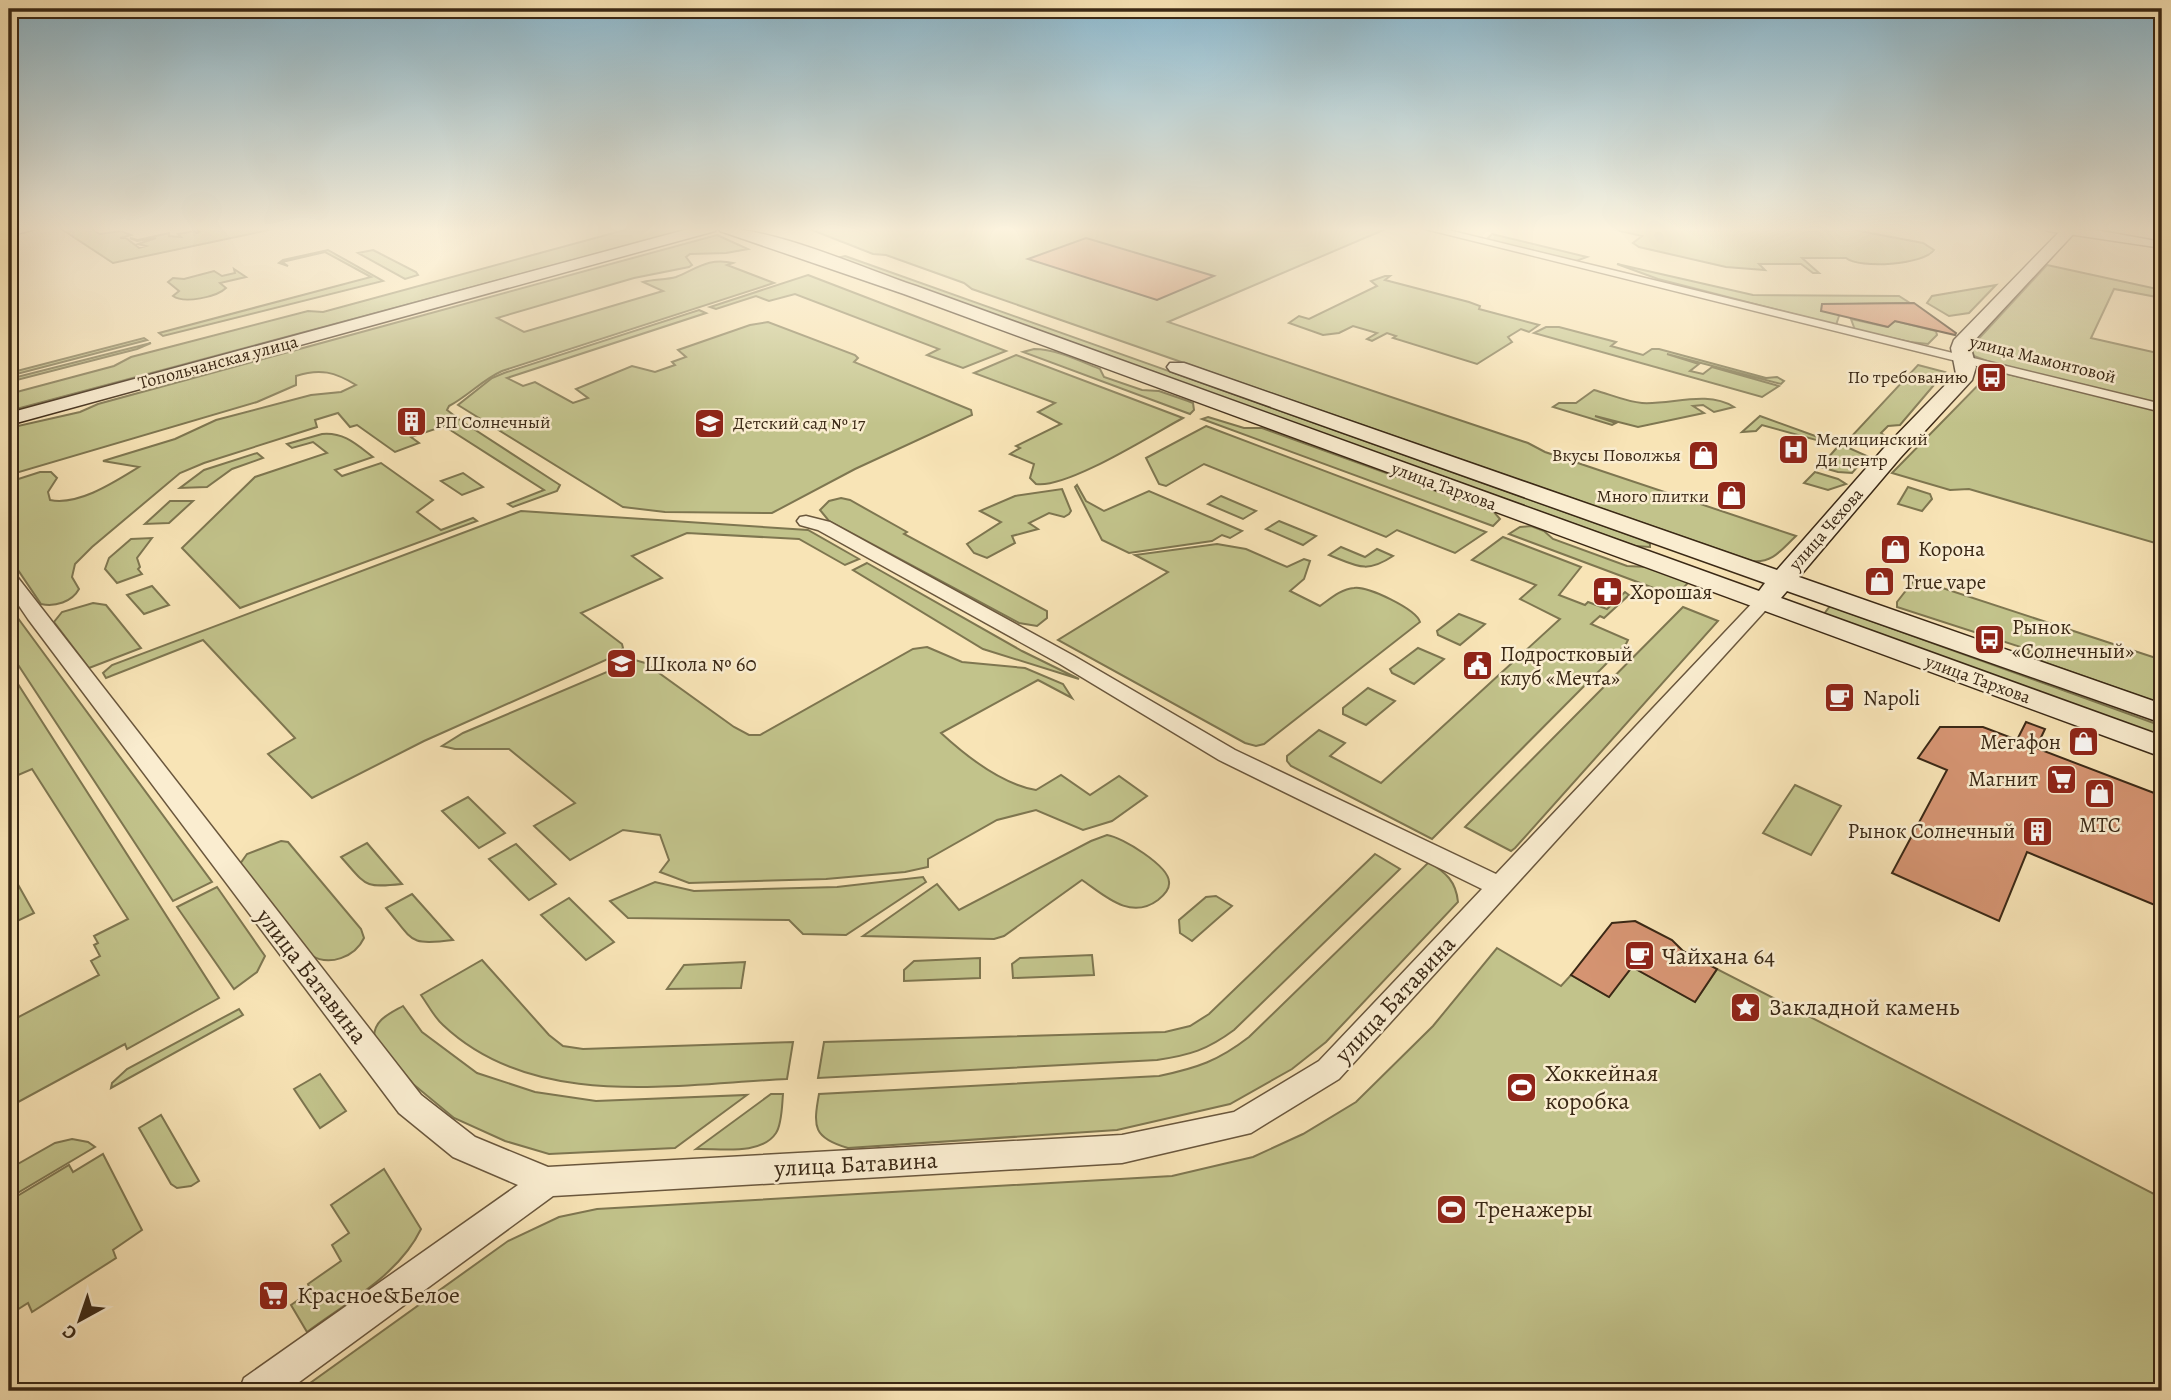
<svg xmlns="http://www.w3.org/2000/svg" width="2171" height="1400" font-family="Alegreya,serif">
  <rect width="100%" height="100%" fill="#f8e4b6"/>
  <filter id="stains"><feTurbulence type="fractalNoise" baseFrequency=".00286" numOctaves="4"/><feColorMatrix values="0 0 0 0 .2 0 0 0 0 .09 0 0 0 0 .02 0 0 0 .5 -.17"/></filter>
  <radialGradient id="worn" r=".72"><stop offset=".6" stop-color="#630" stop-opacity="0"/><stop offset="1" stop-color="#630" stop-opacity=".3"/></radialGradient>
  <g fill="#c2c38b" stroke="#7e7650" stroke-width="2">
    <path d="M 60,228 L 96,228 L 93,230 L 100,234 L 121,231 L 131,235 L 120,238 L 126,238 L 139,248 L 146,246 L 138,244 L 156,238 L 137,241 L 130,238 L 138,240 L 169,233 L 169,236 L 181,237 L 178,234 L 194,231 L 197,233 L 199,232 L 197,230 L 207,228 L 278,228 L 113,263 Z"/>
    <path d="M 632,228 L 693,228 L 9,411 L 9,394 L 114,366 L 131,357 L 308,311 L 323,312 Z"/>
    <path d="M 807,228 L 1388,228 L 1168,322 L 1528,443 L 1545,452 L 1796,536 C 1781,550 1773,563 1752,561 L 972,289 L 964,283 L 886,255 L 873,254 Z"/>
    <path d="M 1607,228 L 1844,228 L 1923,243 L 1934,250 C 1923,265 1860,269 1846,258 L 1802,258 L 1819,273 L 1813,273 L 1801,264 L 1759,264 L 1765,270 L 1726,267 L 1639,247 L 1633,243 L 1642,236 Z"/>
    <path d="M 1492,234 L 1587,257 L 1576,261 L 1486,240 Z"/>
    <path d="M 717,235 L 748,249 L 726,253 L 690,254 L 686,257 L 692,265 L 689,267 L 634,278 L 497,318 L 524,332 L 663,291 L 643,282 C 654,279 666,280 676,277 C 696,269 709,257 733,263 L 727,265 L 774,283 L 502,371 C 482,380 468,396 449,406 L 447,410 L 460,420 L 560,485 L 557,491 L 513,507 L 508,504 L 544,490 L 444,426 L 411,437 L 419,443 L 395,452 L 357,425 L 350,427 L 338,413 L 315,420 L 317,427 L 204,463 L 180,473 L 92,547 L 75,564 L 72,577 L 79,589 C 72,602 55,607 41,604 L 16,567 L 9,533 L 9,482 L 40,472 L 51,472 L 57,478 L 48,492 L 50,500 C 79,506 116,481 139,467 L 103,461 L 175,439 L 216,420 L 311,395 L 341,392 L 356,385 C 335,372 320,368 296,376 L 296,385 L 257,402 L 9,475 L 9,428 L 80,412 L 98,404 Z"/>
    <path d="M 328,250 L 383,281 L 163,336 L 159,333 L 371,277 L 325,252 L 282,262 L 288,266 L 279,263 L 283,260 Z"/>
    <path d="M 373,250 L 416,272 L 418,275 L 405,279 L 358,253 Z"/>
    <path d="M 845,256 L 1641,539 L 1650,544 L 1650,547 L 1635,546 L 837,258 Z"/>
    <path d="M 1617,264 L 1753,295 L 1899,296 L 1910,303 L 1852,304 L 1839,316 L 1836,325 L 1658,279 Z"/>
    <path d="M 2047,265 L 2162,290 L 2162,298 L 2114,289 L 2091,338 L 2162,354 L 2162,405 L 2000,366 L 1974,356 L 1971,347 Z"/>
    <path d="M 234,269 L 246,277 L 220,283 L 226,288 C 217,297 184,304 173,296 L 179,291 L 168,282 L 173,278 L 184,279 L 214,271 L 222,276 L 235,273 Z"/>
    <path d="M 808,275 L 1006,351 L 963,368 L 927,355 L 939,349 L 795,294 L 769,301 L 756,296 L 716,309 L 710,307 Z"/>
    <path d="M 1385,276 L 1390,276 L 1385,280 L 1469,302 L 1480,306 L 1479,309 L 1539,325 L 1529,332 L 1521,329 L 1508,337 L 1512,342 L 1477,364 L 1393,338 L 1396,336 L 1387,333 L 1372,341 L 1367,339 L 1377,333 L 1353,326 L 1339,333 L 1323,335 L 1289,323 L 1299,316 L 1309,319 L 1377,286 L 1371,281 Z"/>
    <path d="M 1996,285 L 1969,313 L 1949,316 L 1927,303 L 1932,296 Z"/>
    <path d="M 699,310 L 706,313 L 507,378 L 523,386 L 535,382 L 573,403 L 588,398 L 576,389 L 632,366 L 655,372 L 675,365 L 672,362 L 686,357 L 678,350 L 750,325 L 768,322 L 855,355 L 858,358 L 854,362 L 971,410 L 972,415 L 855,469 L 772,513 L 665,512 L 623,507 L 458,405 L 492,378 L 504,373 Z"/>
    <path d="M 1851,319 L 1887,327 L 1895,321 L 1936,331 L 1937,335 L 1928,344 L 1910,342 L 1855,330 Z"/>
    <path d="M 1546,327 L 1559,327 L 1616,342 L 1611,346 L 1643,355 L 1652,349 L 1659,349 L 1766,378 L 1777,377 L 1784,381 L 1781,384 L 1667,354 L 1699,364 L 1690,371 L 1703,374 L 1712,367 L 1779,386 L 1762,397 L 1534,333 Z"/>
    <path d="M 144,338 L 147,340 L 9,376 L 9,373 Z"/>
    <path d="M 151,343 L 137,349 L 9,382 L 9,379 Z"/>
    <path d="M 1034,349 C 1056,349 1080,361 1100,369 L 1104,377 L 1142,390 L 1159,391 L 1188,401 L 1193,403 L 1194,410 L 1190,414 L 1023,352 Z"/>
    <path d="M 1016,355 L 1183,418 C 1153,434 1067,489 1036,484 L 1030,478 L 1034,464 L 1010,454 L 1020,448 L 1016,446 L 1061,424 L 1038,412 L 1055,403 L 974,373 Z"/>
    <path d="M 1918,365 L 1945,372 L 1900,425 L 1888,426 L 1881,433 L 1889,439 C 1877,451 1863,443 1850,438 Z"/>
    <path d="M 1999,372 L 2162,411 L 2162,545 L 1969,489 L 1950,490 L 1892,473 L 1986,377 Z"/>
    <path d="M 1594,390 C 1609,394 1627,402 1642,403 C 1672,405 1706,390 1734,407 L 1714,412 L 1703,405 L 1693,406 L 1704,413 L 1638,427 L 1595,416 L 1616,423 L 1612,425 L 1553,407 L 1559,403 L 1576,403 Z"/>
    <path d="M 1760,416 L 1829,441 L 1827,443 L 1762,425 L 1756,431 L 1742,432 Z"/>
    <path d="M 1208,417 L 1244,428 L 1262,428 L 1494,512 L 1500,519 L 1493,526 L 1202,419 Z"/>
    <path d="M 1206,426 L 1486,532 L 1455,553 L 1397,530 L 1386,537 L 1204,464 L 1166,486 L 1159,484 L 1146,458 Z"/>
    <path d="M 322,434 C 344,432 356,444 373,457 L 335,470 L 342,476 L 381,463 L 433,500 L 417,512 L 441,530 L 473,518 L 477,521 L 240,608 L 182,548 L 255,477 L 327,453 L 313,442 L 292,448 L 287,444 Z"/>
    <path d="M 1840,444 L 1867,456 L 1852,473 L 1838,472 L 1820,467 Z"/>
    <path d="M 257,453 L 263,458 L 232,469 L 207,487 L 180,488 L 204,470 Z"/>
    <path d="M 1815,472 L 1838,479 L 1846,484 L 1828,490 L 1804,483 Z"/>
    <path d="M 463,473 L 483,487 L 462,495 L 441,481 Z"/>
    <path d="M 1077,485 L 1086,501 L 1104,511 L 1149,491 L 1242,531 L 1230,538 L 1222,535 L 1212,541 L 1129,553 L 1102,540 L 1075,487 Z"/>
    <path d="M 1908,487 L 1930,494 L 1932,499 L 1922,511 L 1898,504 Z"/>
    <path d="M 1062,489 L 1071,511 L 1069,514 L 1064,517 L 1049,513 L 1029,523 L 1038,529 L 1012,536 L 1015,543 L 987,558 L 974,553 L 967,544 L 1001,522 L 980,511 L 1015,496 Z"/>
    <path d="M 1221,496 L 1256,511 L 1243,519 L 1208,504 Z"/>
    <path d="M 841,498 L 850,500 L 907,532 L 904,534 L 1047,611 L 1047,618 L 1037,626 L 1019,623 L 829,521 L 820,510 L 829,501 Z"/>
    <path d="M 170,501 L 193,501 L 169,523 L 145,524 Z"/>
    <path d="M 521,511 L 808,530 L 859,559 L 845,565 L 799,539 L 687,533 L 632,556 L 662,578 L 581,613 L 622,644 L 623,648 L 617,655 L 424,741 L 312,798 L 268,754 L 295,738 L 203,640 L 106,678 L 103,673 L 112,665 Z"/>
    <path d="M 1279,521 L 1316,536 L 1303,545 L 1266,529 Z"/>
    <path d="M 1531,526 L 1544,531 L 1553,539 L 1627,566 L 1648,567 L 1689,582 L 1675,596 L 1509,534 L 1520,527 Z"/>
    <path d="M 1503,537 L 1581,567 L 1559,595 L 1585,605 L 1588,602 L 1607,609 L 1625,592 L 1629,595 L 1604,618 L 1600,616 L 1591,624 L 1628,640 L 1626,644 L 1432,839 L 1291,766 L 1287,761 L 1287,756 L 1319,730 L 1345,743 L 1330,756 L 1381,783 L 1560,619 L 1520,599 L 1536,585 L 1472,560 Z"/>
    <path d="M 152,538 L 137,558 L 140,567 L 138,569 L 142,574 L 117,583 L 105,569 L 109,558 L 131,539 Z"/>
    <path d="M 1217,544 L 1246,549 L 1287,567 L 1304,559 L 1310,561 L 1304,579 L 1290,591 L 1320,606 C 1330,599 1341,589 1354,588 C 1368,586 1416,609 1420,622 L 1264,744 L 1256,746 L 1245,743 L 1058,640 L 1168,572 L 1135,555 Z"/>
    <path d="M 1341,547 L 1365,557 L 1377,549 L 1393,556 C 1366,574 1357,566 1329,555 Z"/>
    <path d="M 867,563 L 1022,651 L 1079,679 L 983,649 L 853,570 Z"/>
    <path d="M 1915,579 L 2162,660 L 2162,704 L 2027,656 L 2030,650 L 1897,607 L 1897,602 Z"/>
    <path d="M 152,586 L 169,605 L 144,614 L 127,595 Z"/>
    <path d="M 93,603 L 106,605 L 141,648 L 89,668 L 54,622 L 62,612 Z"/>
    <path d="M 9,606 L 212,882 L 173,901 L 9,651 Z"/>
    <path d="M 1830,606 L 2162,726 L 2162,738 L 1824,614 Z"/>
    <path d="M 1683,607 L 1718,621 L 1515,848 L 1511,851 L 1465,827 Z"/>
    <path d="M 1459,614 L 1485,624 L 1460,645 L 1438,635 L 1437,631 Z"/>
    <path d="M 927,647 L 962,662 L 1025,668 L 1063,684 L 1072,698 L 1038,680 L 941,733 C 967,757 1001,784 1036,790 L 1061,775 L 1090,795 L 1119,776 L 1147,796 L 1112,821 L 1083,830 L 1036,810 L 997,820 L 928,859 L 928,867 L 905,872 L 826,879 L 689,883 L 660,872 L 669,860 L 660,835 L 623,830 L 570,860 L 534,826 L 575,803 L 509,749 L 455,749 L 442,746 L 463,733 L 635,660 L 645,663 L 734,727 L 749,735 L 760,735 L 913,649 Z"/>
    <path d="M 1418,648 L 1444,659 L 1414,684 L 1392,673 L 1390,669 Z"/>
    <path d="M 9,670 L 219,998 L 127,1049 L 125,1044 L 9,1107 L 9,1022 L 99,975 L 91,961 L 100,956 L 94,945 L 98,943 L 94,936 L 128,919 L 32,769 L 9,779 Z"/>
    <path d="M 1368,688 L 1395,701 L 1366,725 L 1343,714 L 1343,708 Z"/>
    <path d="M 1795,785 L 1841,806 L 1811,855 L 1763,833 Z"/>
    <path d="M 468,797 L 505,833 L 479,848 L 442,811 Z"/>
    <path d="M 1107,835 C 1122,837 1169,866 1169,882 C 1170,889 1163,896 1158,900 C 1130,921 1104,895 1082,880 L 1004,936 L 994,939 L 863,936 L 937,884 L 959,910 L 1091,841 Z"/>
    <path d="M 281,841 L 288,842 L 361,929 L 364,938 C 355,957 329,967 311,955 L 240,864 L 247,854 Z"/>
    <path d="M 367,843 L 402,884 C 363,888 367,886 341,857 Z"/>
    <path d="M 516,844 L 556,884 L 529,900 L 489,859 Z"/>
    <path d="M 1375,854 L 1400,869 L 1234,1030 C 1207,1050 1190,1055 1157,1060 L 818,1078 L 824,1042 L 1165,1032 L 1190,1026 L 1209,1014 Z"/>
    <path d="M 1429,862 C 1446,873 1456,881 1458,902 L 1326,1042 L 1292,1069 L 1230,1104 L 1117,1130 L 848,1148 C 813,1138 813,1127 819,1094 L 1159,1076 C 1197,1068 1218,1061 1249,1037 Z"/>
    <path d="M 923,877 L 926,882 L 846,935 L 803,934 L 789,920 L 628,918 L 610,901 L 655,882 L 694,891 L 837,887 Z"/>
    <path d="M 16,881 L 34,913 L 9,925 L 9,884 Z"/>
    <path d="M 217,887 L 265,956 L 257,972 L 234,989 L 177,907 Z"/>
    <path d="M 412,894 L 453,940 C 408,946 414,941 386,908 Z"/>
    <path d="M 1216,896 L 1232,906 L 1192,941 L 1180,933 L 1179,920 L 1206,897 Z"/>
    <path d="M 569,898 L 614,942 L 586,960 L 541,915 Z"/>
    <path d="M 1497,948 L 1561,986 L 1571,975 L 1609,997 L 1632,967 L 1695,1002 L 1717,969 L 2162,1198 L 2162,1391 L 299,1391 L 508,1241 L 559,1217 L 597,1209 L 1172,1176 L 1253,1157 L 1303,1134 L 1356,1102 L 1433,1026 Z"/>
    <path d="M 1092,955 L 1094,975 L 1013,978 L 1012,964 L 1020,958 Z"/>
    <path d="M 980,958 L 980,978 L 904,981 L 904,970 L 914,961 Z"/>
    <path d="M 482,960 L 549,1035 L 563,1046 L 583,1049 L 793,1042 L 787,1079 C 674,1084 534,1111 443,1025 C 434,1017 428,1005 421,995 Z"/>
    <path d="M 745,962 L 741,988 L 667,989 L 684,965 Z"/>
    <path d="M 403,1006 L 422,1032 L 477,1073 L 535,1092 L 596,1101 L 747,1095 L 675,1148 L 549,1154 L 505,1141 L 454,1118 L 413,1084 L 374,1037 C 374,1020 389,1014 403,1006 Z"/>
    <path d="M 239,1009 L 243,1015 L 111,1088 L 112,1083 L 127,1069 Z"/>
    <path d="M 320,1074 L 346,1111 L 320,1128 L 294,1089 Z"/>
    <path d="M 771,1094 L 783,1094 C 782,1105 782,1124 776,1133 C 761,1156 719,1148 696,1149 Z"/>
    <path d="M 161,1115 L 199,1181 L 191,1186 L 177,1188 L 171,1184 L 139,1128 Z"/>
    <path d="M 72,1139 L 88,1142 L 95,1147 L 9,1198 L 9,1169 L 55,1143 Z"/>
    <path d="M 103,1154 L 142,1230 L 113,1250 L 116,1258 L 32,1312 L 28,1303 L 9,1315 L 9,1201 L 69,1165 L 73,1172 Z"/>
    <path d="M 384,1169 L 421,1229 C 399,1275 347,1302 307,1332 L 291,1305 L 311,1291 L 308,1284 L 341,1261 L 332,1245 L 349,1233 L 331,1205 Z"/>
  </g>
  <g fill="#d59472" stroke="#3a2815" stroke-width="2">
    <path d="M 1086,238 L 1214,276 L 1157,300 L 1028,259 Z"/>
    <path d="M 1914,303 L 1956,333 L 1955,335 L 1895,321 L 1888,327 L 1821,311 L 1822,304 Z"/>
    <path d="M 2026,722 L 2045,729 L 2036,748 L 2162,796 L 2162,908 L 2027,852 L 1999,921 L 1892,873 L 1947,770 L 1918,758 L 1940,727 L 1983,727 L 2017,740 Z"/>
    <path d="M 1635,921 L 1672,940 L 1683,951 L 1717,969 L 1695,1002 L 1632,967 L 1609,997 L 1571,975 L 1612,923 Z"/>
  </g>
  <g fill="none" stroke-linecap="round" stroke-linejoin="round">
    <defs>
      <g id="street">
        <path d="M 17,228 L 39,228 L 9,236 L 9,230 Z"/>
        <path d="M 1421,228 L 1440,228 L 2162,404 L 2162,412 Z"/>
        <path d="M 2043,228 L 2101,231 L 2162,242 L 2162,248 L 2048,231 Z"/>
        <path d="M 806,516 L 830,522 L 1074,656 L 1235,750 L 1496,874 L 1758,597 L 1772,597 L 1774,601 L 1339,1079 L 1251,1133 L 1122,1163 L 553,1196 L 287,1391 L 239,1391 L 244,1378 L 518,1185 L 453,1157 L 399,1113 L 28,619 L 9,591 L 9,573 L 15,574 L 421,1095 L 475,1137 L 548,1167 L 1122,1135 L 1234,1112 L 1319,1061 L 1482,889 L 1219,760 L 1060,664 L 818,530 L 800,525 L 797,521 L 800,517 Z"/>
      </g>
      <g id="secondary">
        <path d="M 692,228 L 717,228 L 715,231 L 9,425 L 9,413 Z"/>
        <path d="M 718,228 C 775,228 859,267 916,286 L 1759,591 L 1765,583 L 1170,371 L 1167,367 L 1170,363 L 1184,363 L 1777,570 L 1884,448 L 1956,374 L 1951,348 L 1954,340 L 2063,228 L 2079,228 L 1970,345 L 1976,367 L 1972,380 L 1900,458 L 1799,577 L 2162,704 L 2162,723 L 1787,591 L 1781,598 L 2162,736 L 2162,757 L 904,294 L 720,231 Z"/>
      </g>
    </defs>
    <use href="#street" stroke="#6a573d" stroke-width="3"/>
    <use href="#secondary" stroke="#3a2815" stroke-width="3"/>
    <use href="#street" fill="#faedd0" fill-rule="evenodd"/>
    <use href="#secondary" fill="#faedd0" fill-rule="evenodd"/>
  </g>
  <linearGradient id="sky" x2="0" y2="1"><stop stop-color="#8bb8ce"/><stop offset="0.54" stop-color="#fcf3de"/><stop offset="1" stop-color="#fcf3de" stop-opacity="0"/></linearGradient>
  <rect width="2171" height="424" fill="url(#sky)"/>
  <defs>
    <symbol id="bus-square" viewBox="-11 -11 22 22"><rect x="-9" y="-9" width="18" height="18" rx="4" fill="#8f2418" stroke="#faedd0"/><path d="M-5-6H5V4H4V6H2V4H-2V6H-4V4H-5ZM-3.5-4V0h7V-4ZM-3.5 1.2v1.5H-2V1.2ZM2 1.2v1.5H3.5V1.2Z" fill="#fff"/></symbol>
    <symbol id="building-square" viewBox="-11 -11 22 22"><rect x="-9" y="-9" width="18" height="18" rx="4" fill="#8f2418" stroke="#faedd0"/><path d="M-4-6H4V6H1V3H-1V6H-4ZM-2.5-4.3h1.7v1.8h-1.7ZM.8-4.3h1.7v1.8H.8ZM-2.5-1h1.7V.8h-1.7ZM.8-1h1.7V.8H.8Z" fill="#fff"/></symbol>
    <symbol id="school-square" viewBox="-11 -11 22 22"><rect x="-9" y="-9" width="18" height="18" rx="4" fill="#8f2418" stroke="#faedd0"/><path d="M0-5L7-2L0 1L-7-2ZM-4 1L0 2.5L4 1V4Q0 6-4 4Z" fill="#fff"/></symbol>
    <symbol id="hospital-square" viewBox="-11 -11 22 22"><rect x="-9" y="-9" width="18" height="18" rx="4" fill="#8f2418" stroke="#faedd0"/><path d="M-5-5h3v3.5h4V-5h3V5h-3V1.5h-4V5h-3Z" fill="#fff"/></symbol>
    <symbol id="shop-square" viewBox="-11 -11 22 22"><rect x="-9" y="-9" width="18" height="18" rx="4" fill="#8f2418" stroke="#faedd0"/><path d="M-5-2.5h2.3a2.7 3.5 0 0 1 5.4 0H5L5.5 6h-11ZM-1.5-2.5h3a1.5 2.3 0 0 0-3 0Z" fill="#fff"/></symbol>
    <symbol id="pharmacy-square" viewBox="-11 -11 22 22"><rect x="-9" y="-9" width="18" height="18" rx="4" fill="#8f2418" stroke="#faedd0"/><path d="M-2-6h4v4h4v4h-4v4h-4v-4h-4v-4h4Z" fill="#fff"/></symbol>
    <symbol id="civic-square" viewBox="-11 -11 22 22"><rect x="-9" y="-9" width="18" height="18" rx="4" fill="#8f2418" stroke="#faedd0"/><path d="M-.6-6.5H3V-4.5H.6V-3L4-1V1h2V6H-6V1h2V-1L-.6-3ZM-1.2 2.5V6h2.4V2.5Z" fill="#fff"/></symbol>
    <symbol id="cafe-square" viewBox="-11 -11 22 22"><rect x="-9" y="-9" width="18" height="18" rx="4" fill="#8f2418" stroke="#faedd0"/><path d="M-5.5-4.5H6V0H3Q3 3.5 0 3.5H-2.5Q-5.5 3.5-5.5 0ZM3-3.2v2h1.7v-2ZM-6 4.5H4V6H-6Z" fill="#fff"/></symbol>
    <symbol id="supermarket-square" viewBox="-11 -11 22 22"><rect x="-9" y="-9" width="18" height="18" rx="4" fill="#8f2418" stroke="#faedd0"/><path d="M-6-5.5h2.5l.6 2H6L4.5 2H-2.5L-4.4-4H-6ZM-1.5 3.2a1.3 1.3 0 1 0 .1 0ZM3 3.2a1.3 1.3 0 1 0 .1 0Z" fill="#fff"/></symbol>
    <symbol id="sight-square" viewBox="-11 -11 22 22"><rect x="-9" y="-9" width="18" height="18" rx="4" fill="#8f2418" stroke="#faedd0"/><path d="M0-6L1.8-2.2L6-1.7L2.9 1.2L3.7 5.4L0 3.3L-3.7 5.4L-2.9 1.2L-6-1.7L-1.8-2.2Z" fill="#fff"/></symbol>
    <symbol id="stadium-square" viewBox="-11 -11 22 22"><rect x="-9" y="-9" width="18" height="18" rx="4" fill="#8f2418" stroke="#faedd0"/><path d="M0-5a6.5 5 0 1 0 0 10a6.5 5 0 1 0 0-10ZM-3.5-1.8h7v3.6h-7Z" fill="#fff"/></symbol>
  </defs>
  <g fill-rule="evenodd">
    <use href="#bus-square" x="1974" y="360" width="35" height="35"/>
    <use href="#building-square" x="394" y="404" width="35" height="35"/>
    <use href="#school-square" x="692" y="406" width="35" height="35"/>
    <use href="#hospital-square" x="1776" y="432" width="35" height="35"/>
    <use href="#shop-square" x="1686" y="438" width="35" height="35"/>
    <use href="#shop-square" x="1714" y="478" width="35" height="35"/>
    <use href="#shop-square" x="1878" y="532" width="35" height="35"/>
    <use href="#shop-square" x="1862" y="564" width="35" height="35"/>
    <use href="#pharmacy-square" x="1590" y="574" width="35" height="35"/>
    <use href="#bus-square" x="1972" y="622" width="35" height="35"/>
    <use href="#school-square" x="604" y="646" width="35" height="35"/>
    <use href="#civic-square" x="1460" y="648" width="35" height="35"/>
    <use href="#cafe-square" x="1822" y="680" width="35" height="35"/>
    <use href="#shop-square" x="2066" y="724" width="35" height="35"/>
    <use href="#supermarket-square" x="2044" y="762" width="35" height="35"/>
    <use href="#shop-square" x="2082" y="776" width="35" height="35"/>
    <use href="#building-square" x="2020" y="814" width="35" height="35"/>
    <use href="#cafe-square" x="1622" y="938" width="35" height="35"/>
    <use href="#sight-square" x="1728" y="990" width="35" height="35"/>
    <use href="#stadium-square" x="1504" y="1070" width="35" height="35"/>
    <use href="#stadium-square" x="1434" y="1192" width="35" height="35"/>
    <use href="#supermarket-square" x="256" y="1278" width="35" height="35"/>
  </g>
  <g text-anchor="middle" stroke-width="5" stroke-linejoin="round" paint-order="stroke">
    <g font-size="18" fill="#3a2815" stroke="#faedd0">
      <text transform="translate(2043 359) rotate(14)" y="6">улица Мамонтовой</text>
      <text transform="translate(218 362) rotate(-15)" y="6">Топольчанская улица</text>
      <text transform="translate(1444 486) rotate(20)" y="6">улица Тархова</text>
      <text transform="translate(1826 529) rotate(-49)" y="6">улица Чехова</text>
      <text transform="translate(1978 679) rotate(20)" y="6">улица Тархова</text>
    </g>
    <g font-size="18" fill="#3a2815" stroke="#faedd0" text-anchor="end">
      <text x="1968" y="383">По требованию</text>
      <text x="435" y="428" text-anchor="start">РП Солнечный</text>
      <text x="733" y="429" text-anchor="start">Детский сад № 17</text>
      <text x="1816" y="445" text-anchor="start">Медицинский<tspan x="1816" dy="21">Ди центр</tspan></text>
      <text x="1681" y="461">Вкусы Поволжья</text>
      <text x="1709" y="502">Много плитки</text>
    </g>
    <g font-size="21" fill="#3a2815" stroke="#faedd0" text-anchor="start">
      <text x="1918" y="556">Корона</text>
      <text x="1903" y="589">True vape</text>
      <text x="1630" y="599">Хорошая</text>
      <text x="2012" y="634">Рынок<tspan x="2012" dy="24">«Солнечный»</tspan></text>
      <text x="1500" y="661">Подростковый<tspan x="1500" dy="24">клуб «Мечта»</tspan></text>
      <text x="644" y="671">Школа № 60</text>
      <text x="1863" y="705">Napoli</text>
      <text x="2061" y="749" text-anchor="end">Мегафон</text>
      <text x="2038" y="786" text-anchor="end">Магнит</text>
      <text x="2100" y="832" text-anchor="middle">МТС</text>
      <text x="2015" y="838" text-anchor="end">Рынок Солнечный</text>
    </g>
    <g font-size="24" fill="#3a2815" stroke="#faedd0" text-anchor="start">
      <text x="1662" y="964">Чайхана 64</text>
      <text x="1769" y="1015">Закладной камень</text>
      <text x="1545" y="1081">Хоккейная<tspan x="1545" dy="28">коробка</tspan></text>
      <text x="1475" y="1217">Тренажеры</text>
      <text x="297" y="1303">Красное&amp;Белое</text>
    </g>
    <g font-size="24" fill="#3a2815" stroke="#faedd0">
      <text transform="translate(312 976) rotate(52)" y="8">улица Батавина</text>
      <text transform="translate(1395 999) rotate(-47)" y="8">улица Батавина</text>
      <text transform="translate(856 1164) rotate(-3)" y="8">улица Батавина</text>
    </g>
  </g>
  <rect width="2171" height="1400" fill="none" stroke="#f8e4b6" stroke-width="35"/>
  <rect x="10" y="10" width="2150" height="1379" fill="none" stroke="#3a2815" stroke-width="3.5"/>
  <rect x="18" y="18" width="2136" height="1365" fill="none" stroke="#3a2815" stroke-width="2"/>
  <g transform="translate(80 1320) rotate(220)" stroke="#faedd0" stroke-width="5" paint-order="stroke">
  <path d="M0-5L12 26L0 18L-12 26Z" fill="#3a2815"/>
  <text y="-10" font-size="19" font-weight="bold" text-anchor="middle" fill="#3a2815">С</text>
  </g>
  <rect width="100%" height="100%" filter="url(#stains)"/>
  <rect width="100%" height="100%" fill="url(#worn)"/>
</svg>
